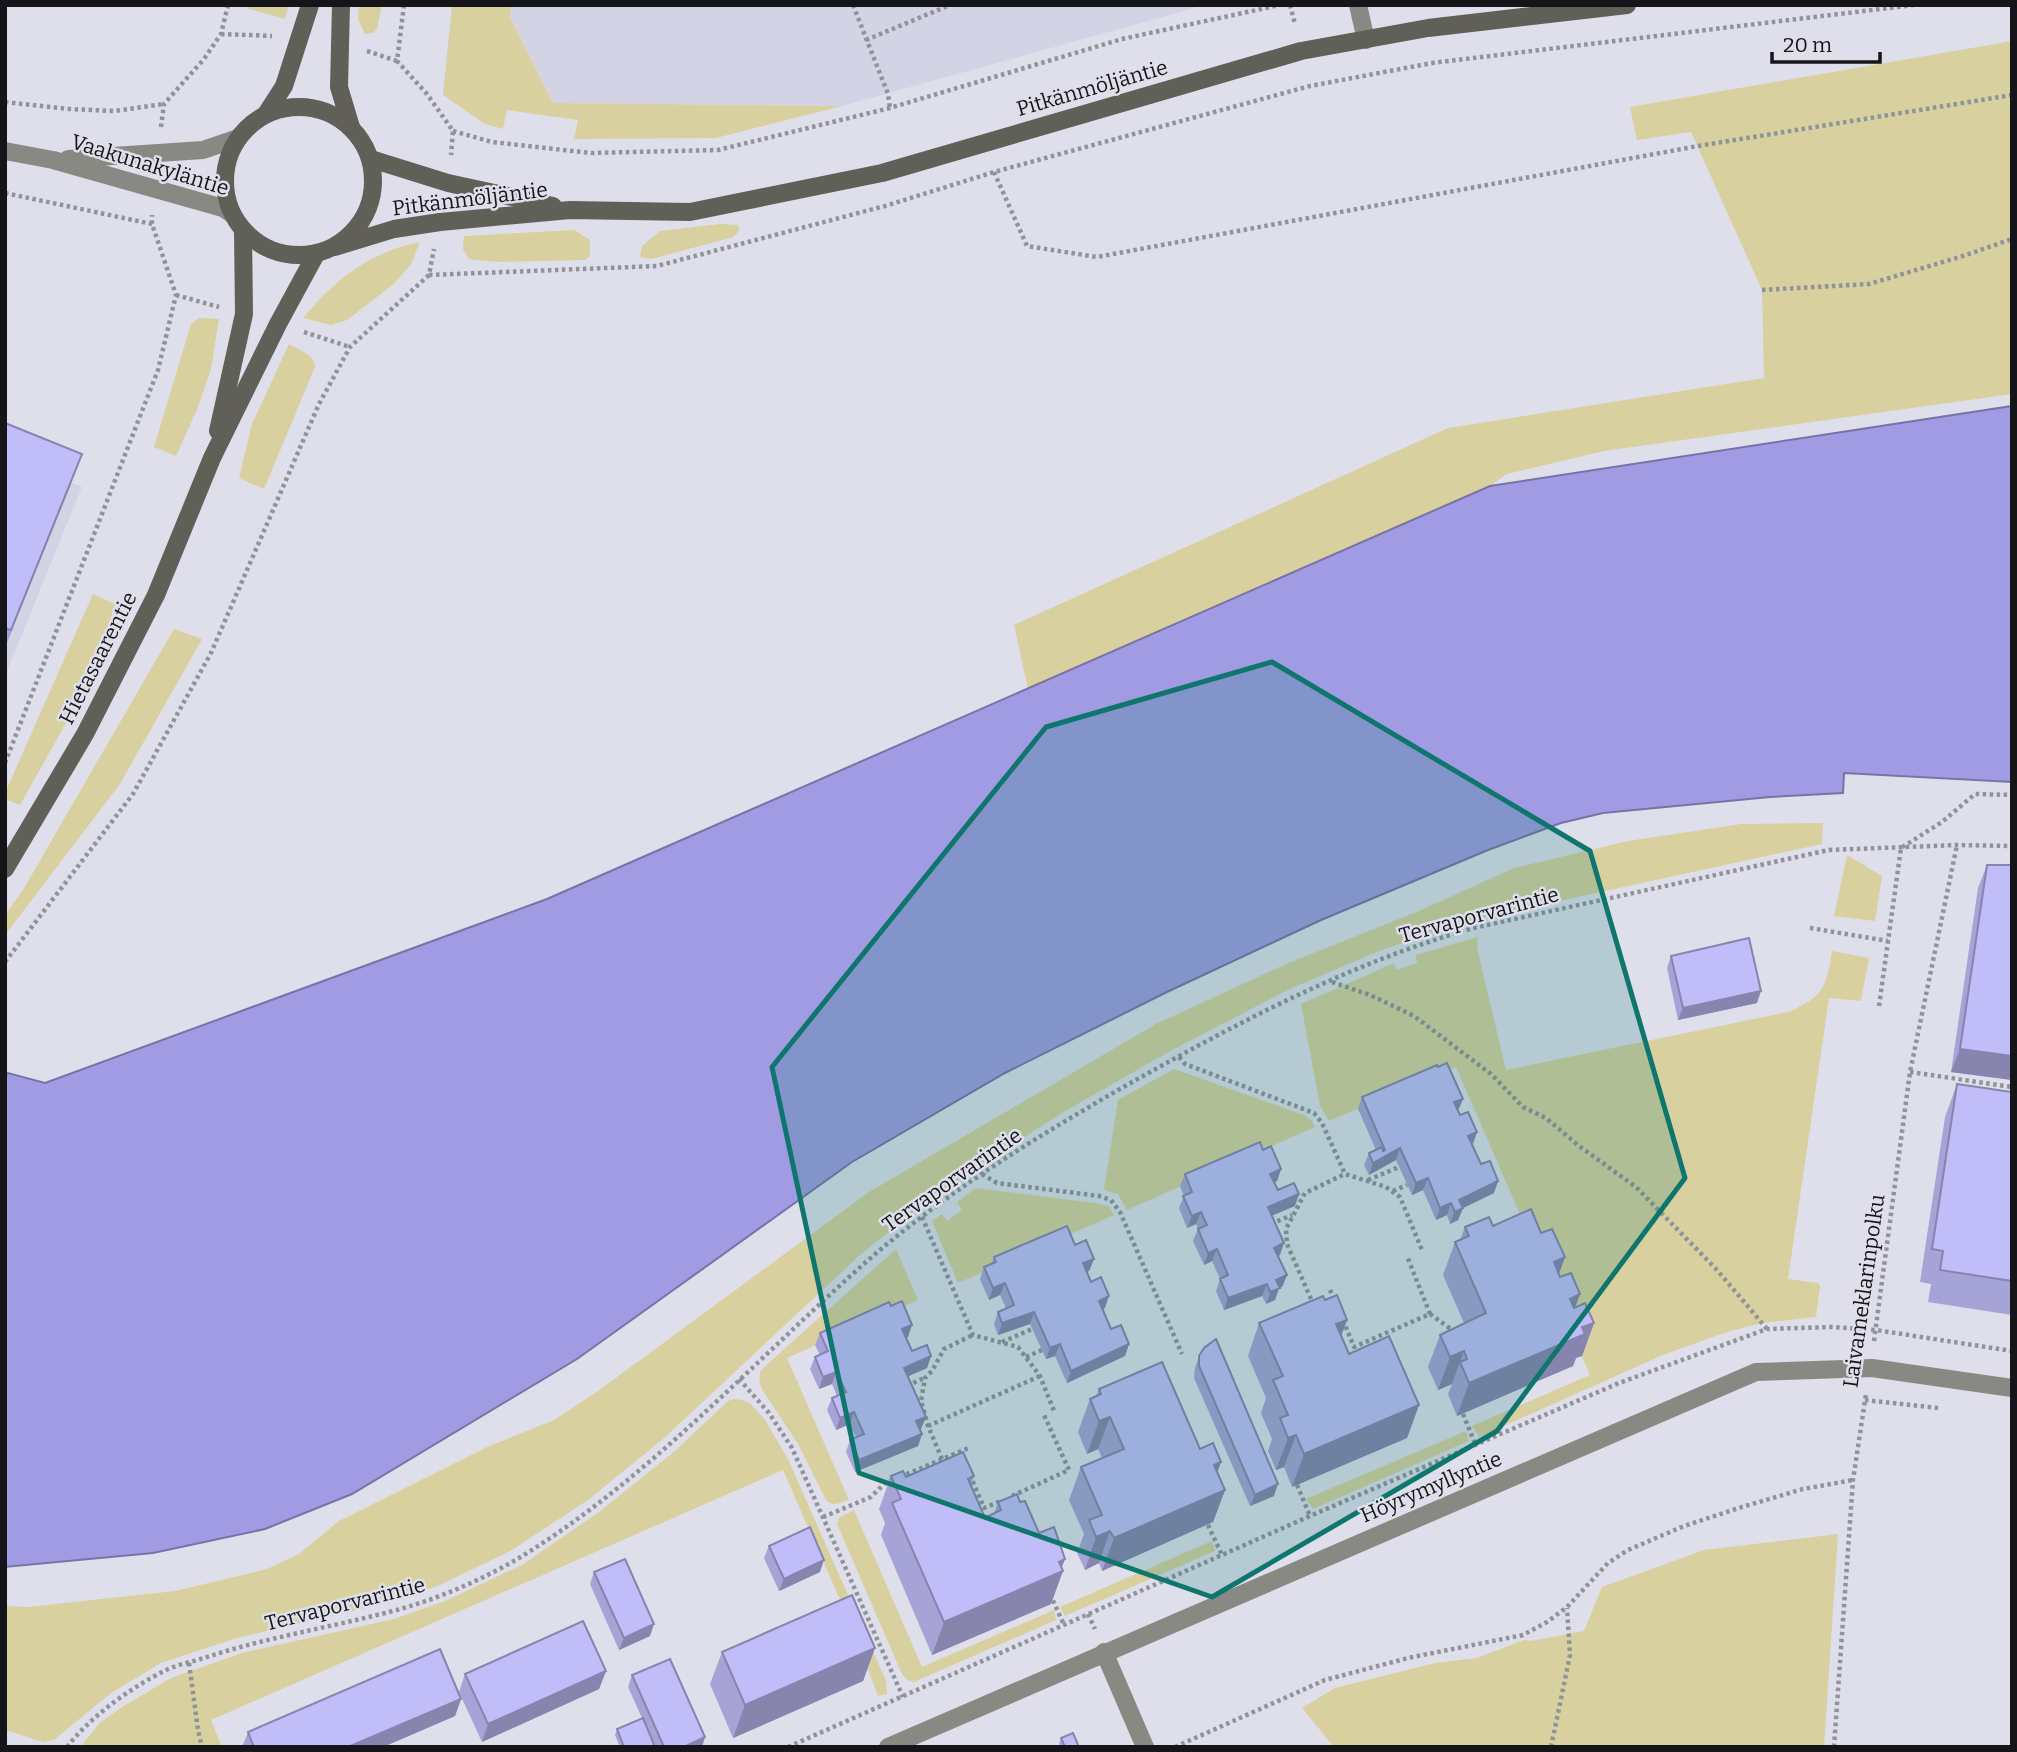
<svg xmlns="http://www.w3.org/2000/svg" width="2017" height="1752" font-family="Bitter,serif">
  <rect width="100%" height="100%" fill="#dfdfeb"/>
  <g fill="#d3d3e6">
    <path d="M 511,5 L 1206,5 L 842,106 L 553,103 L 510,17 Z"/>
    <path d="M 5,455 L 82,487 L 7,671 L 5,670 Z"/>
  </g>
  <g fill="#d8d09f">
    <path d="M 245,5 L 289,5 L 285,19 L 249,9 Z"/>
    <path d="M 359,5 L 382,5 L 377,29 L 373,33 L 365,34 L 358,19 Z"/>
    <path d="M 452,5 L 511,5 L 510,17 L 553,103 L 842,106 L 716,138 L 574,139 L 578,120 L 507,110 L 503,129 L 485,124 L 443,95 Z"/>
    <path d="M 2012,41 L 2012,394 L 1604,451 L 1507,474 L 1490,486 L 1028,689 L 1014,625 L 1448,428 L 1764,378 L 1762,290 L 1691,132 L 1637,140 L 1630,107 Z"/>
    <path d="M 720,224 L 738,225 L 739,231 L 733,237 L 652,259 L 640,257 L 642,246 L 660,231 Z"/>
    <path d="M 574,230 L 590,240 L 590,256 L 585,260 L 497,262 L 469,259 L 463,249 L 464,236 Z"/>
    <path d="M 420,242 L 411,264 L 395,283 L 347,320 L 331,325 L 303,318 C 335,280 369,252 420,242 Z"/>
    <path d="M 199,318 L 219,319 L 211,369 L 198,407 L 176,456 L 154,447 L 191,324 Z"/>
    <path d="M 289,344 C 299,350 314,354 315,367 L 264,489 L 239,478 L 252,424 Z"/>
    <path d="M 93,594 L 115,604 L 94,673 L 20,805 L 5,799 L 5,793 Z"/>
    <path d="M 174,629 L 202,639 L 120,784 L 5,935 L 5,915 L 23,890 Z"/>
    <path d="M 1823,823 L 1822,844 L 1472,920 L 1379,951 L 1292,988 L 1174,1049 L 1067,1110 L 975,1168 L 918,1209 L 861,1254 L 663,1439 L 588,1500 L 512,1550 L 440,1585 L 388,1603 L 237,1638 L 161,1663 L 111,1693 L 54,1740 L 43,1742 L 5,1730 L 5,1606 L 28,1607 L 175,1591 L 267,1569 L 299,1554 L 339,1521 L 487,1447 L 554,1420 L 598,1391 L 869,1192 L 1156,1024 L 1286,964 L 1419,911 L 1514,868 L 1628,841 L 1741,824 Z"/>
    <path d="M 1847,855 L 1882,876 L 1875,921 L 1834,916 Z"/>
    <path d="M 1478,937 L 1477,948 L 1506,1070 L 1788,1012 C 1822,998 1827,987 1832,951 L 1869,958 L 1861,1001 L 1829,998 L 1788,1279 L 1818,1283 L 1820,1286 L 1816,1317 L 1761,1323 L 1724,1333 L 1663,1355 L 1479,1437 L 1472,1426 L 1590,1375 L 1456,1067 L 1329,1121 L 1320,1106 L 1301,1004 L 1394,963 L 1397,970 L 1417,963 L 1416,955 Z"/>
    <path d="M 1174,1069 L 1304,1115 L 1312,1121 L 1315,1127 L 1127,1210 L 1118,1194 L 1104,1190 L 1118,1100 Z"/>
    <path d="M 976,1188 L 1095,1203 L 1108,1206 L 1114,1215 L 958,1283 L 932,1221 L 942,1214 L 947,1221 L 962,1210 L 957,1202 Z"/>
    <path d="M 896,1249 L 918,1300 L 787,1358 L 849,1500 C 840,1503 833,1507 826,1500 L 798,1444 L 763,1391 C 759,1383 758,1379 761,1370 Z"/>
    <path d="M 734,1399 L 743,1400 L 751,1404 L 765,1420 L 788,1459 L 886,1681 L 887,1694 L 878,1696 L 853,1629 L 783,1470 L 211,1720 L 222,1747 L 80,1747 L 100,1723 L 122,1707 L 171,1678 L 242,1653 L 394,1619 L 445,1601 L 522,1565 L 599,1512 L 675,1451 L 728,1401 Z"/>
    <path d="M 1466,1431 L 1469,1441 L 1313,1509 L 1306,1499 Z"/>
    <path d="M 854,1510 L 922,1667 L 1054,1610 L 1056,1620 L 914,1682 L 907,1680 L 902,1674 L 837,1524 L 839,1518 Z"/>
    <path d="M 1838,1534 L 1824,1747 L 1334,1747 L 1302,1708 L 1335,1688 L 1435,1663 L 1477,1658 L 1524,1640 L 1531,1641 L 1584,1631 L 1602,1587 L 1704,1550 Z"/>
    <path d="M 1212,1541 L 1215,1551 L 1065,1616 L 1060,1607 Z"/>
  </g>
  <path fill="#a19be3" stroke="#7773a6" stroke-width="2" d="M 2012,406 L 2012,782 L 1844,773 L 1843,793 L 1770,797 L 1603,813 L 1561,823 L 1488,850 L 1321,920 L 1167,992 L 1005,1073 L 852,1162 L 577,1359 L 352,1494 L 265,1529 L 153,1553 L 5,1567 L 5,1076 L 8,1073 L 45,1083 L 547,899 L 1490,486 Z"/>
  <g fill="none" stroke-linecap="round" stroke-linejoin="round">
    <g stroke="#92929b" stroke-width="4.5" stroke-dasharray="3.5 3.5" stroke-linecap="butt">
      <path d="M 404,5 L 397,61 L 427,94 L 453,131 L 451,155"/>
      <path d="M 853,5 L 888,94 L 890,108"/>
      <path d="M 1290,5 L 1295,24"/>
      <path d="M 221,34 L 272,36"/>
      <path d="M 866,40 L 950,5"/>
      <path d="M 367,51 L 397,61"/>
      <path d="M 5,102 L 69,109 L 114,111 L 164,104"/>
      <path d="M 161,127 L 164,104 L 204,59 L 221,34 L 228,5"/>
      <path d="M 453,131 L 492,142 L 591,153 L 718,150 L 890,108 L 1122,39 L 1280,5"/>
      <path d="M 994,172 L 1027,246 L 1097,257 L 1698,146 L 2012,95"/>
      <path d="M 5,193 L 152,224"/>
      <path d="M 429,275 L 657,266 L 885,206 L 994,172 L 1310,86 L 1432,63 L 1914,5"/>
      <path d="M 1762,290 L 1869,284 L 1966,255 L 2012,239"/>
      <path d="M 176,295 L 219,307"/>
      <path d="M 304,332 L 350,347"/>
      <path d="M 5,763 L 158,370 L 176,295 L 152,224 L 152,215"/>
      <path d="M 1810,928 L 1888,941"/>
      <path d="M 5,962 L 133,794 L 211,653 L 319,404 L 350,347 L 429,275 L 434,249"/>
      <path d="M 1332,982 L 1370,995 L 1414,1016 L 1491,1074 L 1523,1107 L 1546,1118 L 1579,1146 L 1636,1187 L 1717,1270 L 1767,1329"/>
      <path d="M 1879,1006 L 1901,848 L 1942,822 L 1975,794 L 2012,795"/>
      <path d="M 1179,1057 L 1185,1064 L 1314,1113 L 1322,1123 L 1345,1174 L 1386,1187 L 1400,1197 L 1422,1250"/>
      <path d="M 1910,1072 L 2012,1087"/>
      <path d="M 982,1174 L 997,1183 L 1099,1196 L 1111,1200 L 1120,1212 L 1182,1354"/>
      <path d="M 1368,1180 L 1399,1167"/>
      <path d="M 1393,1191 L 1407,1185"/>
      <path d="M 922,1217 L 973,1335 L 1018,1347 L 1040,1376 L 1054,1411"/>
      <path d="M 1271,1224 L 1292,1215"/>
      <path d="M 1330,1290 L 1334,1299"/>
      <path d="M 1311,1299 L 1287,1244 L 1286,1229 L 1305,1193 L 1345,1174"/>
      <path d="M 1430,1314 L 1455,1332"/>
      <path d="M 1343,1320 L 1354,1347 L 1430,1314 L 1407,1256"/>
      <path d="M 1874,1341 L 1910,1072 L 1957,845"/>
      <path d="M 1002,1342 L 1032,1329"/>
      <path d="M 1026,1357 L 1042,1350"/>
      <path d="M 739,1379 L 769,1413 L 792,1448 L 903,1697"/>
      <path d="M 907,1386 L 924,1378"/>
      <path d="M 1865,1400 L 1938,1408"/>
      <path d="M 1463,1414 L 1476,1446"/>
      <path d="M 928,1426 L 1040,1376"/>
      <path d="M 942,1459 L 928,1426 L 921,1401 L 925,1378 L 932,1371 L 944,1349 L 973,1335"/>
      <path d="M 970,1475 L 984,1508 L 1001,1501"/>
      <path d="M 900,1477 L 971,1447"/>
      <path d="M 1297,1485 L 1310,1516"/>
      <path d="M 1012,1496 L 1069,1470 L 1044,1415"/>
      <path d="M 823,1517 L 871,1497 L 884,1484 L 892,1480"/>
      <path d="M 1208,1525 L 1222,1555"/>
      <path d="M 1050,1594 L 1064,1625"/>
      <path d="M 1088,1614 L 1095,1629"/>
      <path d="M 189,1663 L 198,1730 L 202,1747"/>
      <path d="M 67,1747 C 91,1716 129,1689 164,1671 C 176,1665 191,1662 204,1658 C 264,1638 327,1628 389,1612 C 433,1601 480,1581 519,1558 C 649,1479 753,1362 866,1262 C 945,1193 1036,1137 1127,1085 C 1237,1023 1352,962 1474,928 L 1829,850 L 1957,845 L 2012,846"/>
      <path d="M 788,1747 L 1310,1516 L 1619,1383 L 1767,1329 L 1831,1327 L 1876,1330 L 2012,1351"/>
      <path d="M 1175,1747 L 1325,1680 L 1408,1658 L 1523,1635 L 1547,1622 L 1567,1607 L 1608,1563 L 1628,1550 L 1684,1526 L 1742,1507 L 1803,1489 L 1853,1480"/>
      <path d="M 1551,1747 L 1570,1655 L 1567,1608"/>
      <path d="M 1834,1747 L 1853,1480 L 1866,1394"/>
    </g>
    <path stroke="#898984" stroke-width="18" d="M 1104,1652 L 1145,1747"/>
    <g stroke="#898984" stroke-width="18">
      <path d="M 1358,5 L 1366,40"/>
      <path d="M 5,151 L 53,160 L 223,208 L 232,214"/>
      <path d="M 68,159 L 203,150 L 238,138"/>
      <path d="M 888,1747 L 1756,1372 L 1872,1368 L 2012,1388"/>
    </g>
    <g stroke="#605f58" stroke-width="18">
      <path d="M 341,5 L 339,87 L 351,127"/>
      <circle cx="299" cy="181" r="74"/>
      <path d="M 266,114 L 284,86 L 310,5"/>
      <path d="M 371,159 L 448,183 L 553,206"/>
      <path d="M 335,247 L 394,229 L 440,222 L 570,210 L 690,212 L 882,173 L 1301,51 L 1428,28 L 1627,5"/>
      <path d="M 218,431 L 244,314 L 243,231"/>
      <path d="M 5,869 L 85,734 L 156,595 L 212,458 L 278,324 L 316,254"/>
    </g>
  </g>
  <g fill="#a6a3d6">
    <path d="M 5,423 L 70,486 L 5,647 Z"/>
    <path d="M 1987,865 L 2012,865 L 2012,1080 L 1951,1072 L 1978,888 Z"/>
    <path d="M 1671,956 L 1757,1003 L 1678,1020 L 1667,968 Z"/>
    <path d="M 1957,1084 L 2012,1092 L 2012,1315 L 1928,1302 L 1931,1284 L 1920,1282 L 1945,1117 Z"/>
    <path d="M 1362,1097 L 1458,1111 L 1481,1164 L 1498,1181 L 1494,1193 L 1463,1208 L 1458,1220 L 1450,1224 L 1447,1215 L 1436,1220 L 1423,1190 L 1412,1195 L 1396,1160 L 1369,1175 L 1364,1165 L 1369,1153 L 1376,1150 L 1358,1109 Z"/>
    <path d="M 1263,1150 L 1281,1169 L 1277,1181 L 1274,1182 L 1278,1190 L 1295,1206 L 1272,1215 L 1280,1255 L 1278,1256 L 1287,1275 L 1282,1287 L 1279,1288 L 1275,1300 L 1266,1304 L 1262,1296 L 1224,1310 L 1216,1291 L 1220,1279 L 1212,1261 L 1204,1265 L 1193,1241 L 1198,1229 L 1196,1224 L 1187,1228 L 1179,1208 L 1184,1196 L 1180,1186 L 1185,1174 Z"/>
    <path d="M 1493,1226 L 1541,1233 L 1565,1257 L 1559,1274 L 1575,1307 L 1594,1323 L 1582,1356 L 1576,1358 L 1573,1366 L 1457,1416 L 1448,1394 L 1452,1384 L 1438,1390 L 1428,1367 L 1440,1335 L 1464,1323 L 1443,1275 L 1455,1242 L 1460,1240 L 1465,1227 Z"/>
    <path d="M 1075,1245 L 1094,1259 L 1089,1271 L 1086,1272 L 1105,1308 L 1103,1309 L 1111,1329 L 1129,1344 L 1125,1356 L 1067,1383 L 1055,1356 L 1046,1359 L 1030,1324 L 998,1335 L 994,1324 L 998,1312 L 1006,1308 L 1000,1295 L 989,1300 L 980,1279 L 984,1267 L 991,1264 L 994,1257 Z"/>
    <path d="M 1325,1300 L 1347,1320 L 1341,1336 L 1349,1354 L 1419,1405 L 1407,1438 L 1292,1487 L 1284,1467 L 1276,1470 L 1268,1451 L 1272,1439 L 1261,1413 L 1266,1398 L 1248,1356 L 1259,1323 Z"/>
    <path d="M 820,1333 L 908,1337 L 906,1338 L 912,1351 L 931,1356 L 927,1368 L 908,1376 L 926,1417 L 920,1429 L 922,1434 L 918,1446 L 855,1472 L 846,1452 L 850,1440 L 856,1438 L 850,1424 L 836,1430 L 827,1410 L 832,1398 L 837,1396 L 832,1384 L 819,1389 L 810,1369 L 815,1357 L 820,1355 L 815,1345 Z"/>
    <path d="M 1199,1356 L 1274,1496 L 1250,1506 L 1194,1378 L 1195,1368 Z"/>
    <path d="M 1099,1389 L 1200,1449 L 1217,1472 L 1225,1490 L 1213,1522 L 1102,1571 L 1099,1563 L 1085,1570 L 1077,1553 L 1084,1534 L 1069,1500 L 1081,1467 L 1102,1458 L 1098,1449 L 1087,1454 L 1078,1432 L 1090,1399 L 1096,1396 Z"/>
    <path d="M 891,1476 L 974,1476 L 971,1485 L 985,1518 L 994,1514 L 998,1502 L 1020,1502 L 1062,1569 L 1051,1604 L 932,1655 L 881,1535 L 885,1523 L 879,1509 Z"/>
    <path d="M 769,1546 L 820,1572 L 779,1591 L 764,1558 Z"/>
    <path d="M 594,1572 L 650,1636 L 619,1650 L 590,1584 Z"/>
    <path d="M 875,1648 L 863,1681 L 733,1738 L 710,1684 L 722,1652 Z"/>
    <path d="M 606,1671 L 599,1689 L 482,1742 L 459,1692 L 465,1674 Z"/>
    <path d="M 632,1675 L 702,1747 L 620,1747 L 615,1735 L 617,1729 L 642,1718 L 628,1687 Z"/>
    <path d="M 461,1699 L 455,1716 L 383,1747 L 242,1747 L 248,1732 Z"/>
    <path d="M 1061,1738 L 1079,1747 L 1060,1747 L 1059,1744 Z"/>
  </g>
  <g fill="#8784ae">
    <path d="M 82,454 L 70,486 L 5,647 L 11,630 Z"/>
    <path d="M 1761,991 L 1757,1003 L 1678,1020 L 1683,1008 Z"/>
    <path d="M 1960,1049 L 2012,1056 L 2012,1080 L 1951,1072 Z"/>
    <path d="M 1463,1099 L 1458,1111 L 1454,1102 Z"/>
    <path d="M 1477,1132 L 1473,1144 L 1468,1136 Z"/>
    <path d="M 1400,1148 L 1396,1160 L 1369,1175 L 1373,1163 Z"/>
    <path d="M 1281,1169 L 1277,1181 L 1266,1186 L 1270,1174 Z"/>
    <path d="M 1428,1178 L 1423,1190 L 1412,1195 L 1416,1183 Z"/>
    <path d="M 1498,1181 L 1494,1193 L 1463,1208 L 1458,1220 L 1450,1224 L 1459,1200 Z"/>
    <path d="M 1299,1194 L 1295,1206 L 1264,1219 L 1268,1207 Z"/>
    <path d="M 1451,1203 L 1447,1215 L 1436,1220 L 1440,1208 Z"/>
    <path d="M 1201,1212 L 1196,1224 L 1187,1228 L 1192,1216 Z"/>
    <path d="M 1284,1243 L 1280,1255 L 1270,1260 L 1274,1248 Z"/>
    <path d="M 1217,1249 L 1212,1261 L 1204,1265 L 1208,1253 Z"/>
    <path d="M 1565,1257 L 1553,1290 L 1554,1262 Z"/>
    <path d="M 1094,1259 L 1089,1271 L 1078,1275 L 1083,1263 Z"/>
    <path d="M 1287,1275 L 1282,1287 L 1279,1288 L 1275,1300 L 1266,1304 L 1276,1280 Z"/>
    <path d="M 1005,1283 L 1000,1295 L 989,1300 L 993,1288 Z"/>
    <path d="M 1267,1284 L 1262,1296 L 1224,1310 L 1228,1298 Z"/>
    <path d="M 1580,1294 L 1568,1327 L 1570,1299 Z"/>
    <path d="M 1109,1296 L 1105,1308 L 1094,1313 L 1099,1301 Z"/>
    <path d="M 1034,1312 L 1030,1324 L 998,1335 L 1002,1323 Z"/>
    <path d="M 1347,1320 L 1335,1352 L 1336,1324 Z"/>
    <path d="M 1594,1323 L 1582,1356 L 1576,1358 L 1573,1366 L 1457,1416 L 1469,1383 L 1582,1327 Z"/>
    <path d="M 912,1325 L 908,1337 L 898,1341 L 902,1329 Z"/>
    <path d="M 1060,1344 L 1055,1356 L 1046,1359 L 1050,1348 Z"/>
    <path d="M 1129,1344 L 1125,1356 L 1067,1383 L 1071,1371 Z"/>
    <path d="M 1464,1351 L 1452,1384 L 1438,1390 L 1450,1357 Z"/>
    <path d="M 931,1356 L 927,1368 L 900,1380 L 904,1368 Z"/>
    <path d="M 836,1372 L 832,1384 L 819,1389 L 823,1377 Z"/>
    <path d="M 1419,1405 L 1407,1438 L 1292,1487 L 1304,1454 Z"/>
    <path d="M 854,1412 L 850,1424 L 836,1430 L 840,1418 Z"/>
    <path d="M 926,1417 L 921,1429 L 912,1433 L 916,1421 Z"/>
    <path d="M 1110,1417 L 1098,1449 L 1087,1454 L 1099,1421 Z"/>
    <path d="M 922,1434 L 918,1446 L 855,1472 L 859,1460 Z"/>
    <path d="M 1296,1435 L 1284,1467 L 1276,1470 L 1288,1438 Z"/>
    <path d="M 1221,1462 L 1209,1495 L 1214,1465 Z"/>
    <path d="M 1278,1484 L 1274,1496 L 1250,1506 L 1255,1495 Z"/>
    <path d="M 1225,1490 L 1213,1522 L 1102,1571 L 1114,1538 Z"/>
    <path d="M 1110,1531 L 1099,1563 L 1085,1570 L 1096,1537 Z"/>
    <path d="M 1065,1559 L 1060,1572 L 1063,1571 L 1051,1604 L 932,1655 L 944,1622 Z"/>
    <path d="M 824,1560 L 820,1572 L 779,1591 L 784,1579 Z"/>
    <path d="M 654,1624 L 650,1636 L 619,1650 L 624,1638 Z"/>
    <path d="M 875,1648 L 863,1681 L 733,1738 L 745,1705 Z"/>
    <path d="M 606,1671 L 599,1689 L 482,1742 L 488,1724 Z"/>
    <path d="M 461,1699 L 455,1716 L 383,1747 L 348,1747 Z"/>
    <path d="M 705,1737 L 702,1747 L 684,1747 Z"/>
  </g>
  <g fill="#c1bdf9" stroke="#8784ae" stroke-width="2">
    <path d="M 5,423 L 82,454 L 11,630 L 5,628 Z"/>
    <path d="M 1987,865 L 2012,865 L 2012,1056 L 1960,1049 Z"/>
    <path d="M 1749,938 L 1761,991 L 1683,1008 L 1671,956 Z"/>
    <path d="M 1447,1063 L 1463,1099 L 1454,1102 L 1460,1115 L 1468,1112 L 1477,1132 L 1468,1136 L 1481,1164 L 1490,1161 L 1498,1181 L 1459,1200 L 1463,1208 L 1455,1212 L 1451,1203 L 1440,1208 L 1428,1178 L 1416,1183 L 1400,1148 L 1373,1163 L 1369,1153 L 1382,1147 L 1383,1151 L 1385,1150 L 1362,1097 L 1437,1065 L 1438,1067 Z"/>
    <path d="M 1957,1084 L 2012,1092 L 2012,1281 L 1940,1270 L 1943,1251 L 1932,1249 Z"/>
    <path d="M 1260,1142 L 1263,1150 L 1271,1146 L 1281,1169 L 1270,1174 L 1278,1190 L 1294,1183 L 1299,1194 L 1268,1207 L 1284,1243 L 1274,1248 L 1287,1275 L 1276,1280 L 1280,1288 L 1270,1292 L 1267,1284 L 1228,1298 L 1220,1279 L 1228,1275 L 1217,1249 L 1208,1253 L 1198,1229 L 1207,1225 L 1201,1212 L 1192,1216 L 1183,1196 L 1192,1192 L 1185,1174 Z"/>
    <path d="M 1531,1209 L 1541,1233 L 1552,1229 L 1565,1257 L 1554,1262 L 1560,1277 L 1571,1273 L 1580,1294 L 1570,1299 L 1574,1308 L 1585,1303 L 1594,1323 L 1582,1327 L 1585,1334 L 1469,1383 L 1460,1362 L 1467,1359 L 1464,1351 L 1450,1357 L 1440,1335 L 1486,1313 L 1455,1242 L 1469,1236 L 1465,1227 L 1489,1217 L 1493,1226 Z"/>
    <path d="M 1067,1226 L 1075,1245 L 1086,1240 L 1094,1259 L 1083,1263 L 1091,1282 L 1101,1277 L 1109,1296 L 1099,1301 L 1111,1329 L 1121,1325 L 1129,1344 L 1071,1371 L 1060,1344 L 1050,1348 L 1034,1312 L 1002,1323 L 998,1312 L 1014,1305 L 1005,1283 L 993,1288 L 984,1267 L 996,1262 L 994,1257 Z"/>
    <path d="M 1337,1295 L 1347,1320 L 1336,1324 L 1349,1354 L 1389,1336 L 1419,1405 L 1304,1454 L 1296,1435 L 1288,1438 L 1280,1418 L 1288,1415 L 1273,1380 L 1283,1376 L 1259,1323 L 1323,1296 L 1325,1300 Z"/>
    <path d="M 902,1301 L 912,1325 L 902,1329 L 912,1351 L 927,1345 L 931,1356 L 904,1368 L 926,1417 L 916,1421 L 922,1434 L 859,1460 L 850,1440 L 864,1434 L 854,1412 L 840,1418 L 832,1398 L 846,1392 L 836,1372 L 823,1377 L 815,1357 L 828,1351 L 820,1333 L 889,1302 L 891,1306 Z"/>
    <path d="M 1216,1339 L 1278,1484 L 1255,1495 L 1199,1366 L 1199,1356 L 1204,1348 Z"/>
    <path d="M 1162,1362 L 1200,1449 L 1213,1443 L 1221,1462 L 1214,1465 L 1225,1490 L 1114,1538 L 1110,1531 L 1096,1537 L 1089,1520 L 1102,1515 L 1081,1467 L 1124,1449 L 1110,1417 L 1099,1421 L 1090,1399 L 1101,1394 L 1099,1389 Z"/>
    <path d="M 963,1452 L 974,1476 L 968,1479 L 985,1518 L 1001,1510 L 998,1502 L 1017,1494 L 1020,1502 L 1025,1501 L 1039,1533 L 1054,1527 L 1065,1559 L 1059,1562 L 1063,1571 L 944,1622 L 892,1503 L 901,1499 L 891,1476 L 903,1471 L 906,1477 Z"/>
    <path d="M 810,1527 L 824,1560 L 784,1579 L 769,1546 Z"/>
    <path d="M 625,1559 L 654,1624 L 624,1638 L 594,1572 Z"/>
    <path d="M 852,1595 L 875,1648 L 745,1705 L 722,1652 Z"/>
    <path d="M 583,1621 L 606,1671 L 488,1724 L 465,1674 Z"/>
    <path d="M 440,1649 L 461,1699 L 348,1747 L 254,1747 L 248,1732 Z"/>
    <path d="M 670,1659 L 705,1737 L 684,1747 L 664,1747 L 632,1675 Z"/>
    <path d="M 643,1718 L 655,1747 L 624,1747 L 617,1729 Z"/>
    <path d="M 1073,1733 L 1079,1747 L 1065,1747 L 1061,1738 Z"/>
  </g>
  <path fill="#0f766e" fill-opacity="0.2" stroke="#0f766e" stroke-width="5" stroke-linejoin="round" d="M 1272,662 L 1590,851 L 1685,1178 L 1497,1431 L 1212,1597 L 859,1473 L 772,1067 L 1046,727 Z"/>
  <g text-anchor="middle" stroke-width="5" stroke-linejoin="round" paint-order="stroke">
    <g font-size="21" fill="#151519" stroke="#dfdfeb">
      <text transform="translate(1092 88) rotate(-16)" y="7">Pitkänmöljäntie</text>
      <text transform="translate(150 165) rotate(17)" y="7">Vaakunakyläntie</text>
      <text transform="translate(470 199) rotate(-7)" y="7">Pitkänmöljäntie</text>
      <text transform="translate(98 658) rotate(-63)" y="7">Hietasaarentie</text>
      <text transform="translate(1479 915) rotate(-15)" y="7">Tervaporvarintie</text>
      <text transform="translate(952 1180) rotate(-35)" y="7">Tervaporvarintie</text>
      <text transform="translate(1864 1291) rotate(-82)" y="7">Laivameklarinpolku</text>
      <text transform="translate(1431 1487) rotate(-23)" y="7">Höyrymyllyntie</text>
      <text transform="translate(345 1604) rotate(-14)" y="7">Tervaporvarintie</text>
    </g>
  </g>
  <rect width="2017" height="1752" fill="none" stroke="#151519" stroke-width="14"/>
  <path d="M1772 52v10h108v-10" fill="none" stroke="#151519" stroke-width="3.5"/>
  <text x="1783" y="52" font-size="21" fill="#151519" stroke="#dfdfeb" stroke-width="5" paint-order="stroke">20 m</text>
</svg>
